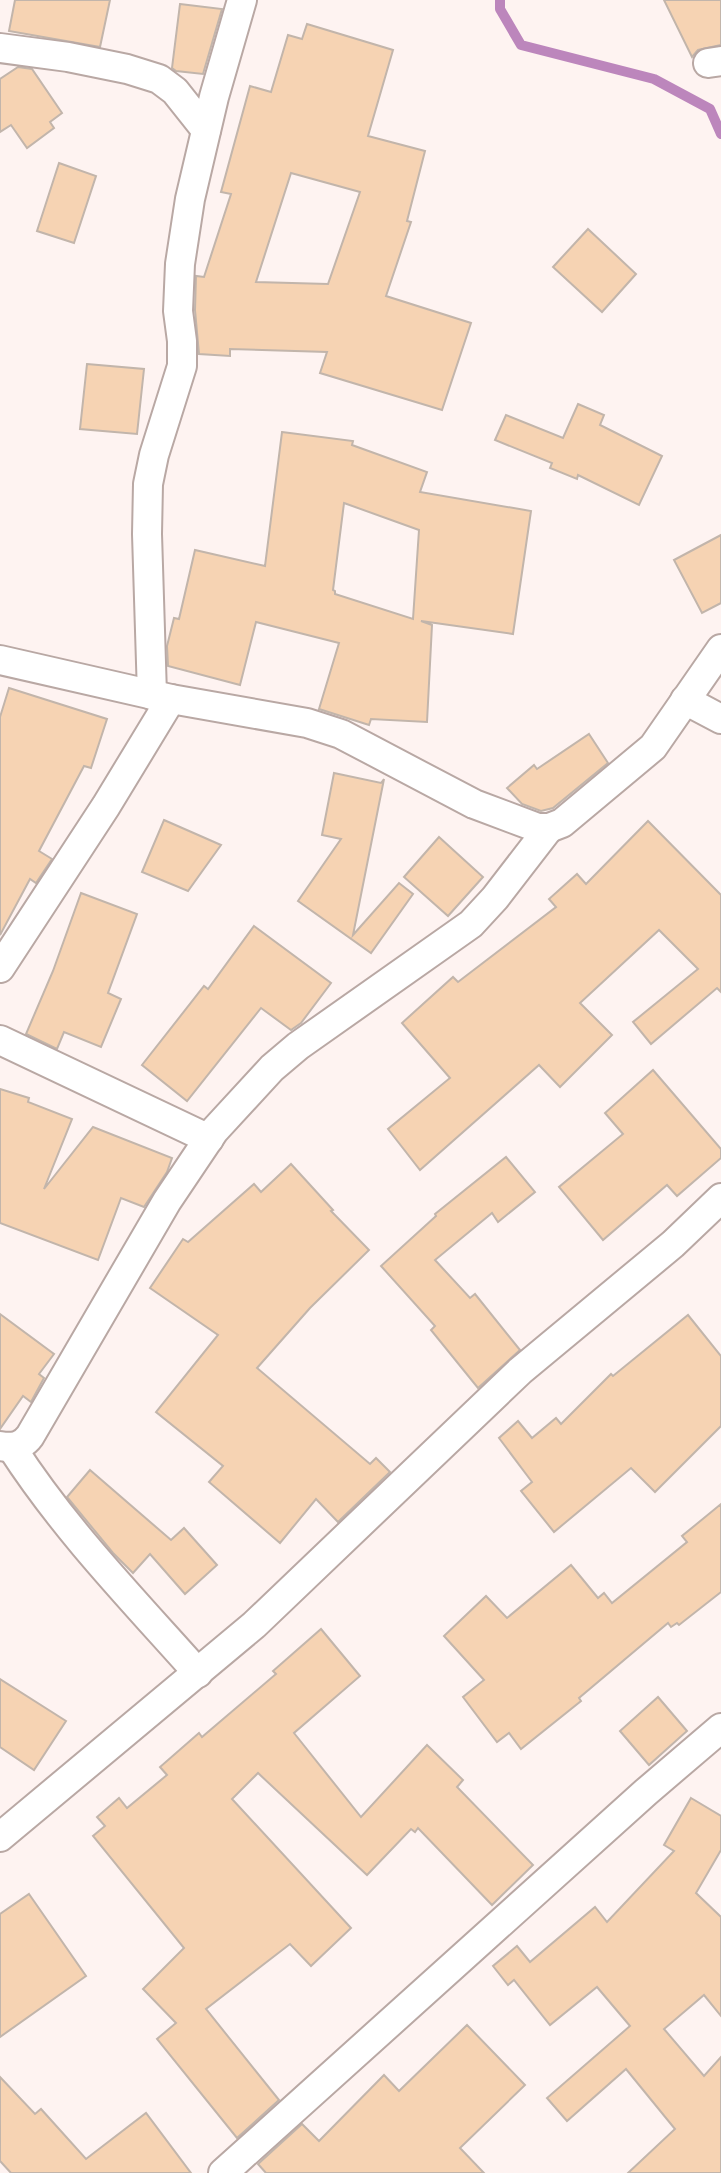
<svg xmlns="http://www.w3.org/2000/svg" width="721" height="2173" font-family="Rubik,sans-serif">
  <rect width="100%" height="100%" fill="#fef3f1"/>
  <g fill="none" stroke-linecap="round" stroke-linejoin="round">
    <path stroke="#bc86bc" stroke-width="10" d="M 500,0 L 500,9 L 521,45 L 654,79 L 710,109 L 721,134"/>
  </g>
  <g fill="#f6d3b3" stroke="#c2b5ab" stroke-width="2" fill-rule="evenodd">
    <path d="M 15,0 L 110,0 L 100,47 L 9,31 Z"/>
    <path d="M 664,0 L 721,0 L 721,45 L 698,50 L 692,57 Z"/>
    <path d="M 180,4 L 222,9 L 203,74 L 176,71 L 172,68 Z"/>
    <path d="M 307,24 L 393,50 L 368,136 L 425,151 L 407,221 L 411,222 L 386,296 L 471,323 L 442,410 L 320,373 L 327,352 L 230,349 L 230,356 L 199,354 L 195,310 L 196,276 L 204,277 L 231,194 L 221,192 L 250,86 L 271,92 L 288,35 L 302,39 ZM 291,173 L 360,192 L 328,284 L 256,282 Z"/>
    <path d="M 18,67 L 32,69 L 62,113 L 50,122 L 54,128 L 27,148 L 11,125 L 0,132 L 0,79 Z"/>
    <path d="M 59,163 L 96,176 L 74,243 L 37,231 Z"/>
    <path d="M 588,229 L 636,274 L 602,312 L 553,267 Z"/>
    <path d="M 87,364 L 144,369 L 137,434 L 80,429 Z"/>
    <path d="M 578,404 L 604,415 L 600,425 L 662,456 L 639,505 L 578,475 L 577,479 L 550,468 L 552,463 L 495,440 L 506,415 L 563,438 Z"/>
    <path d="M 282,432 L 353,441 L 352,445 L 427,472 L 420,492 L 531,511 L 513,634 L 421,621 L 432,625 L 427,722 L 371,719 L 369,725 L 319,709 L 339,643 L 256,622 L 240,685 L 168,666 L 167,646 L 174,618 L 179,619 L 195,550 L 265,566 ZM 344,503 L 419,530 L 413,619 L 335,594 L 335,591 L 333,590 Z"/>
    <path d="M 721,535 L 721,603 L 702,613 L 674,560 Z"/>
    <path d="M 9,688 L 107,719 L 91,768 L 84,766 L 39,851 L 52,859 L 36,883 L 30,879 L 0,935 L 0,717 Z"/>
    <path d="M 589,734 L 608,763 L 553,808 L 541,811 L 522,804 L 507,788 L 534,765 L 537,769 Z"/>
    <path d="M 334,773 L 381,783 L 384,779 L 353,935 L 399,883 L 413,894 L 371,953 L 298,901 L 341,839 L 322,835 Z"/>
    <path d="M 164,820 L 221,845 L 188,891 L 142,872 Z"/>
    <path d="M 648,821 L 721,895 L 721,992 L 717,988 L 651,1044 L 633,1022 L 698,969 L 659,930 L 580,1003 L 612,1035 L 560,1087 L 539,1065 L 420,1170 L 388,1129 L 450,1078 L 402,1023 L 453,977 L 458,982 L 556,907 L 549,899 L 577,874 L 586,884 Z"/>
    <path d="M 439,837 L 483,877 L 448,916 L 404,877 Z"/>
    <path d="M 81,893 L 137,914 L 108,993 L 121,999 L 101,1047 L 64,1032 L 57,1049 L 26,1034 L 53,971 Z"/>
    <path d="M 254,926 L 331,983 L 301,1023 L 291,1030 L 261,1008 L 187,1101 L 142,1065 L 204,986 L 208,989 Z"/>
    <path d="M 653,1070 L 721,1149 L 721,1158 L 677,1196 L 667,1185 L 603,1240 L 559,1187 L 623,1134 L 605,1113 Z"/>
    <path d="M 0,1089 L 29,1098 L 28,1102 L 72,1119 L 44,1189 L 93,1127 L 172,1158 L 167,1172 L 144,1207 L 121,1198 L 98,1260 L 0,1223 Z"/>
    <path d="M 506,1157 L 535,1192 L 498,1222 L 492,1213 L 435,1260 L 470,1298 L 475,1294 L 520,1350 L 478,1388 L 431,1330 L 435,1326 L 381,1266 L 436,1216 L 435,1214 Z"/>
    <path d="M 291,1164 L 333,1210 L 331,1211 L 369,1250 L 310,1308 L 257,1368 L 370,1464 L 376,1458 L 390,1472 L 338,1522 L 316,1499 L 280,1543 L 209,1482 L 223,1466 L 156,1412 L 218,1335 L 150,1288 L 183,1239 L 188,1242 L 254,1184 L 261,1192 Z"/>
    <path d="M 0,1314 L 54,1354 L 39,1374 L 44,1378 L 31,1402 L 23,1396 L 0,1429 Z"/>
    <path d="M 688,1315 L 721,1356 L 721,1426 L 655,1492 L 631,1468 L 554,1532 L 521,1491 L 532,1482 L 499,1438 L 518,1421 L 532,1438 L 556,1418 L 561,1424 L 611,1374 L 613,1376 Z"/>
    <path d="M 90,1470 L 171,1540 L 184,1528 L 217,1565 L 185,1594 L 150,1554 L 133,1573 L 113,1553 L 67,1497 Z"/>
    <path d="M 721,1504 L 721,1592 L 679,1625 L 677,1623 L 671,1627 L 668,1623 L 579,1698 L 581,1701 L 521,1749 L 509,1733 L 497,1742 L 463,1697 L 484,1680 L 444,1636 L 486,1596 L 507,1618 L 571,1565 L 598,1598 L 604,1593 L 612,1603 L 687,1542 L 682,1536 Z"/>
    <path d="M 321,1629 L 360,1676 L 294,1733 L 361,1817 L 427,1745 L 463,1780 L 457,1787 L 533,1865 L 492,1905 L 418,1828 L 415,1832 L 411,1829 L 367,1875 L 258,1773 L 232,1799 L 351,1928 L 311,1966 L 290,1944 L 206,2009 L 279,2100 L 237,2138 L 157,2039 L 176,2023 L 143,1989 L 184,1948 L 93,1836 L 105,1826 L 97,1817 L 119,1798 L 127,1808 L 167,1775 L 160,1767 L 199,1733 L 202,1737 L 276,1674 L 273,1671 Z"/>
    <path d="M 0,1679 L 66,1721 L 34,1770 L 0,1747 Z"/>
    <path d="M 658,1697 L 687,1731 L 649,1765 L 620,1731 Z"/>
    <path d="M 691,1798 L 721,1816 L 721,1850 L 696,1893 L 721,1917 L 721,2016 L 704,1995 L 664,2029 L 704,2076 L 721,2057 L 721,2173 L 628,2173 L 675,2129 L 626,2069 L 567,2121 L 547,2098 L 630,2026 L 597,1987 L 550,2025 L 514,1980 L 508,1985 L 493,1966 L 517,1946 L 530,1962 L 595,1907 L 607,1922 L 674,1851 L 664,1845 Z"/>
    <path d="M 29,1894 L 86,1976 L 0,2037 L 0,1914 Z"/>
    <path d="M 467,2025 L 525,2085 L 460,2148 L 484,2173 L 266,2173 L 258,2164 L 302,2124 L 319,2141 L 384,2075 L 399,2091 Z"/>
    <path d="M 0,2077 L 35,2114 L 41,2109 L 86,2159 L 146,2113 L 191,2173 L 11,2173 L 0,2161 Z"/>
  </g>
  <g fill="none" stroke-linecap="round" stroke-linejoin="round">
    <defs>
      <g id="street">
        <path d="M 0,48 L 68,57 L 127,69 L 159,79 L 175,91 L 206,130"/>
        <path d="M 708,63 L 721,61"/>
        <path d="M 0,660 L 171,699 L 307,723 L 341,734 L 474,804 L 538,828 L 549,828 L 562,823 L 653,747 L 721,649"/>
        <path d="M 152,695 L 147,534 L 148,484 L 154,455 L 182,366 L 182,341 L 178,311 L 180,264 L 190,199 L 214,97 L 242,0"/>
        <path d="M 685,700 L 721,719"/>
        <path d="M 0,968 L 106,806 L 171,699"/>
        <path d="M 0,1040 L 209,1139"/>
        <path d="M 0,1446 C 12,1448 22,1447 30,1436 L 167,1201 L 214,1131 L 272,1068 L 298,1046 L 471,924 L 495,898 L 549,828"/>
        <path d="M 12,1448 C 65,1530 133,1600 198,1673"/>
        <path d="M 0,1837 L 254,1625 L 520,1371 L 673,1244 L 721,1198"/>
        <path d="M 223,2173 L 646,1792 L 721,1728"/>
      </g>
    </defs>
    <use href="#street" stroke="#b9a8a4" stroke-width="32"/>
    <use href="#street" stroke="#fff" stroke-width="28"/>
  </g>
</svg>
